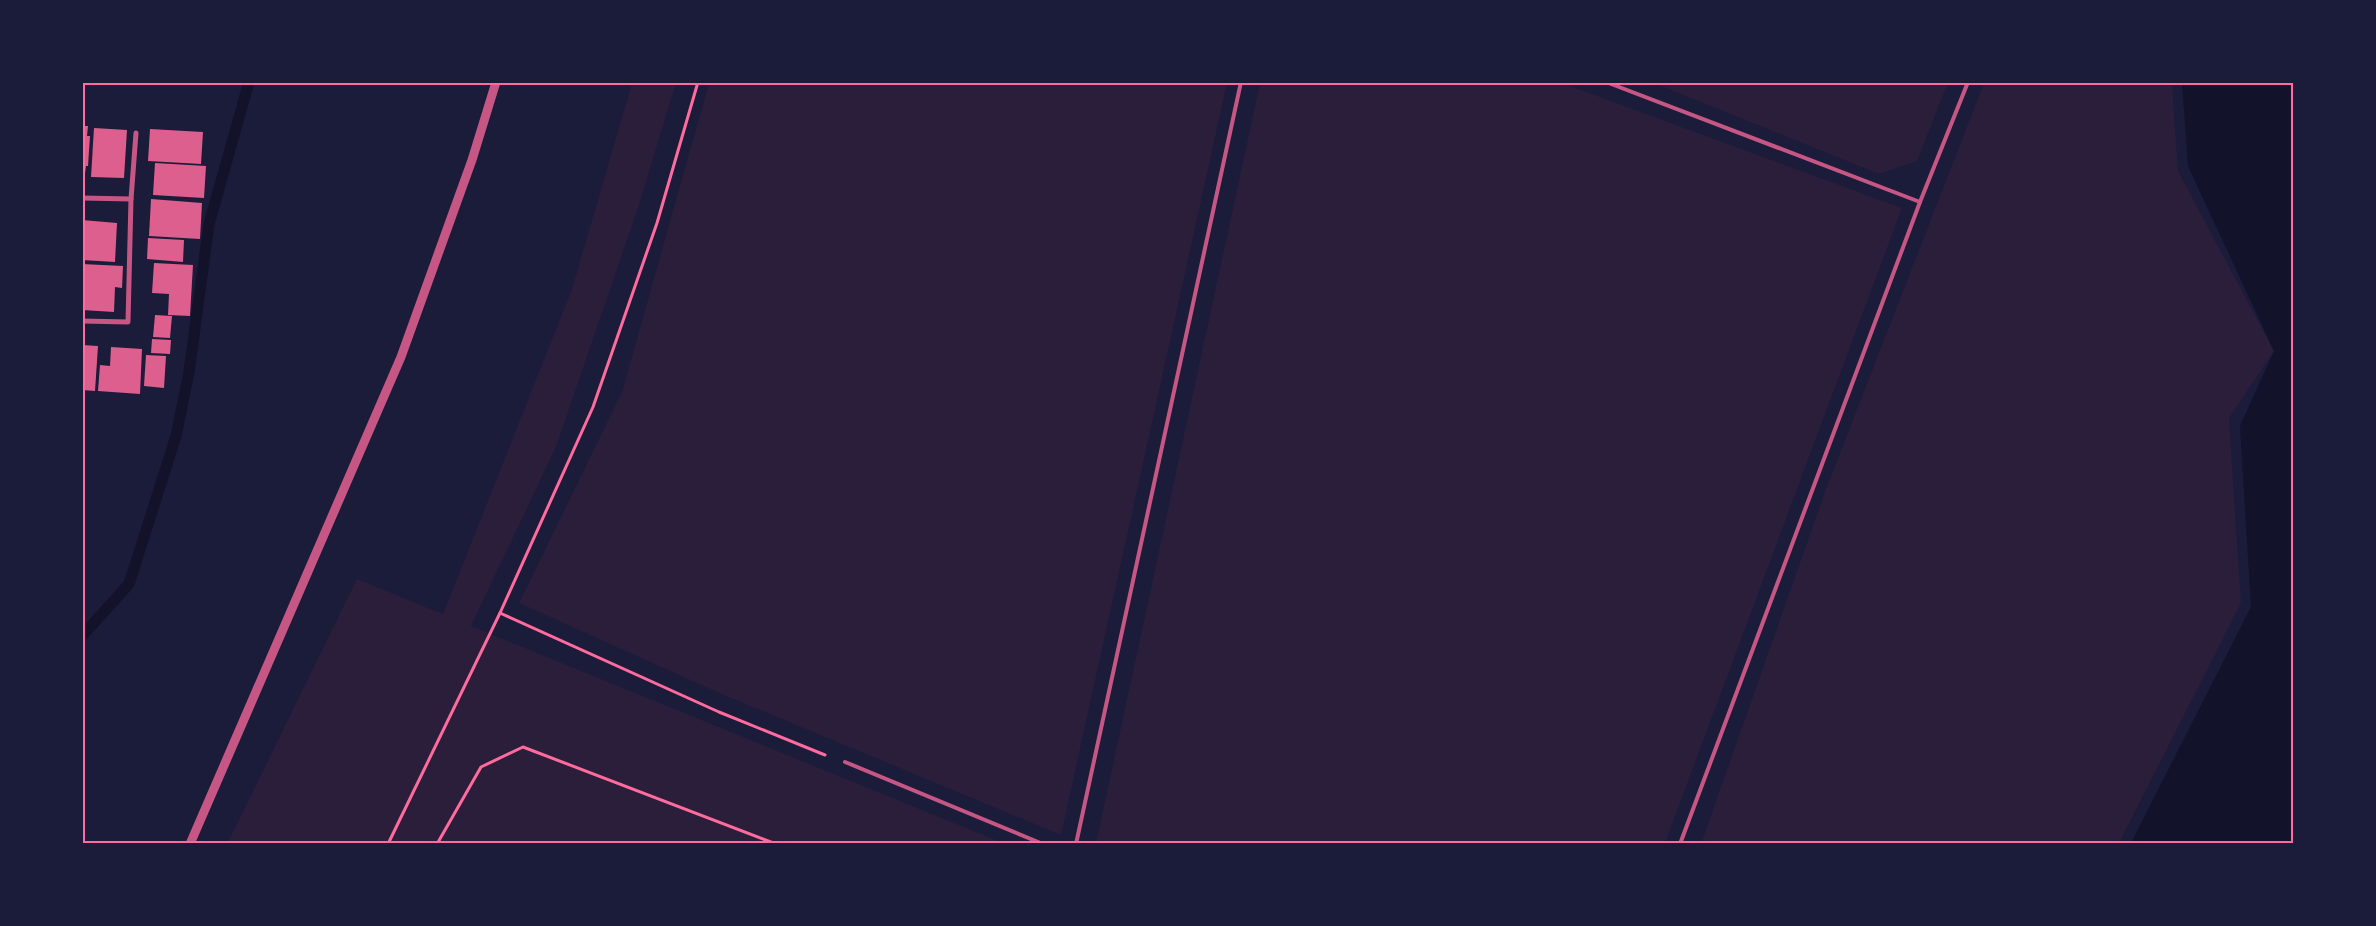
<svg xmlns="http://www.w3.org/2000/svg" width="2376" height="926" font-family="Commissioner,sans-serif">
  <rect width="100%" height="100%" fill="#1b1b3a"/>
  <g fill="#2a1e3b">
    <path d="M 632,83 L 676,83 L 638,208 L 556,447 L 471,626 L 1003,843 L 227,844 L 357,579 L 443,614 L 572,289 Z"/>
    <path d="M 709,83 L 1227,83 L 1061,835 L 719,693 L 519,603 L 622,392 Z"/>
    <path d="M 1260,83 L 1562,83 L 1902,208 L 1665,843 L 1096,843 Z"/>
    <path d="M 1654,83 L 1948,82 L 1948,83 L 1917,161 L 1879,174 Z"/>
    <path d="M 1984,83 L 2172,83 L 2178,171 L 2274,351 L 2229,418 L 2241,603 L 2119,843 L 1701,844 L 1826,489 Z"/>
  </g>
  <path fill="#12122b" d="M 2182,83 L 2293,83 L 2293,843 L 2131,843 L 2251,607 L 2240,426 L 2274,351 L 2188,166 Z"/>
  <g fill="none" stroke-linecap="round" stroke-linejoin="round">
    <path stroke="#12122b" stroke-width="11" d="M 82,636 L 129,584 L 176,436 L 189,372 L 209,224 L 249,82"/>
  </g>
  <g fill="#dd5f8e">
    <path d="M 82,126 L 88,126 L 87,136 L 90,136 L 88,166 L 86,166 L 84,181 L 82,181 Z"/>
    <path d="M 94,128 L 127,130 L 124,178 L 91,177 Z"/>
    <path d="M 150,129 L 203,132 L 201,164 L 148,161 Z"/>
    <path d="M 155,163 L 206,166 L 204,198 L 153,195 Z"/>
    <path d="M 151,199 L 202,203 L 200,239 L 149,236 Z"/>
    <path d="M 82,220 L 117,223 L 115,262 L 82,260 Z"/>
    <path d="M 148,238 L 184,240 L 183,262 L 147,259 Z"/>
    <path d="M 154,263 L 193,265 L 190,316 L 168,315 L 169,294 L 152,293 Z"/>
    <path d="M 82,264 L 123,266 L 122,288 L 115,287 L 114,312 L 82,310 Z"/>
    <path d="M 155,315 L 172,316 L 170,338 L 153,337 Z"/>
    <path d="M 152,339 L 171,340 L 170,354 L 151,353 Z"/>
    <path d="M 82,345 L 98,346 L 95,391 L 82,390 Z"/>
    <path d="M 111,347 L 142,349 L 140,394 L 98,391 L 100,365 L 110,366 Z"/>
    <path d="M 146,355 L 166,356 L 164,388 L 144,386 Z"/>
  </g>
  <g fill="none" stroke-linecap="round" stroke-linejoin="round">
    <g stroke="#ff6b9d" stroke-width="3">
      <path d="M 500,613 L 719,712 L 825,755"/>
      <path d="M 388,844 L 500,613 L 593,407 L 657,223 L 698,82"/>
      <path d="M 437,844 L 481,767 L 523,747 L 776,844"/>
    </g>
    <g stroke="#c65784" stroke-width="4">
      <path d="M 1606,82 L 1920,202"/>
      <path d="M 845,762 L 1043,844"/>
      <path d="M 1076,844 L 1241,82"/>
      <path d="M 1680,844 L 1920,202 L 1968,82"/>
    </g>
    <g stroke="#c65784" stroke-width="5">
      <path d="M 82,198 L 131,199"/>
      <path d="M 82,321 L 128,322 L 131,199 L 136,133"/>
    </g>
    <path stroke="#c65784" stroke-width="9" d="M 190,844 L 401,357 L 472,160 L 496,82"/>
  </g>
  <rect width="2376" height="926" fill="none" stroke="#1b1b3a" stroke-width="168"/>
  <rect x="84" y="84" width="2208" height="758" fill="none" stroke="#ff6b9d" stroke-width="2"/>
</svg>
